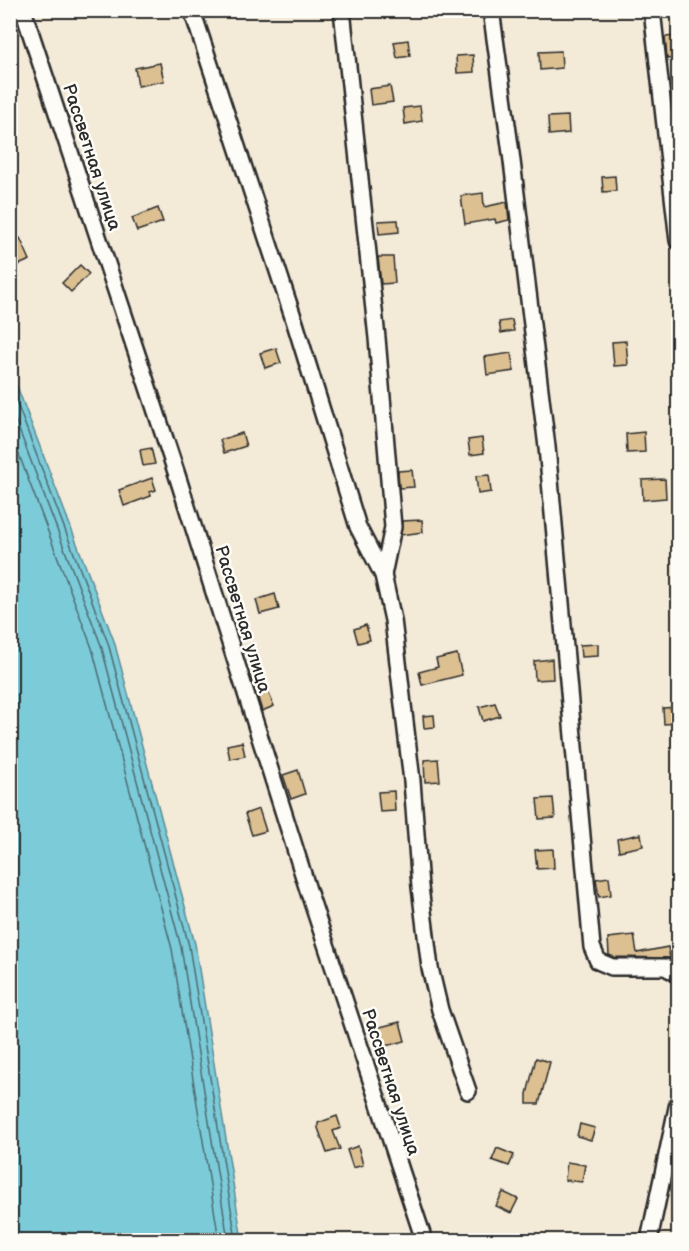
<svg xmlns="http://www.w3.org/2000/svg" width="689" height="1251" font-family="'Balsamiq Sans',sans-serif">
  <rect width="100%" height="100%" fill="#f3ead8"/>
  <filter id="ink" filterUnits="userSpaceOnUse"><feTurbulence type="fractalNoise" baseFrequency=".0167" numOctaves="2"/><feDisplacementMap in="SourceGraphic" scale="12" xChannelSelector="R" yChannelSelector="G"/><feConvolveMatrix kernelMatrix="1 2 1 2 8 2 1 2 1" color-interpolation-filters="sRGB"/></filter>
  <g filter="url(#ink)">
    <path fill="#7ccbd9" stroke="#5c8b93" stroke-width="1.5" d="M 10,368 L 114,641 L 195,944 L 242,1240 L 11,1240 Z"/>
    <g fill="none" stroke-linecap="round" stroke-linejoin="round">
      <g stroke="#4b6b71" stroke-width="1.5">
        <path d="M 10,385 L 108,643 L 189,946 L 236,1240"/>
        <path d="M 10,406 L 101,645 L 181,947 L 228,1240"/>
        <path d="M 10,431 L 92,648 L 172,949 L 219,1240"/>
      </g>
    </g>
    <g fill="#dcc091" stroke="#2b2b2b" stroke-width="1.5">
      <path d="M 678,36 L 678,58 L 667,59 L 665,37 Z"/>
      <path d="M 408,40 L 410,56 L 397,58 L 394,42 Z"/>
      <path d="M 561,51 L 562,68 L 540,70 L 539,52 Z"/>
      <path d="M 473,55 L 474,72 L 457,73 L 456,56 Z"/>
      <path d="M 160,63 L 164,81 L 138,86 L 135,68 Z"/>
      <path d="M 390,86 L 393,102 L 371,105 L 369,89 Z"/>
      <path d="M 420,106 L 422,121 L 405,124 L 403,108 Z"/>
      <path d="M 568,116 L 569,133 L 549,135 L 548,117 Z"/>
      <path d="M 615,176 L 616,191 L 603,192 L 602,177 Z"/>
      <path d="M 483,193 L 484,207 L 507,202 L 509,220 L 496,223 L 495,219 L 465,224 L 461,196 Z"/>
      <path d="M 158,208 L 163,222 L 137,231 L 132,218 Z"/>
      <path d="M 398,220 L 399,232 L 379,234 L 378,221 Z"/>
      <path d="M 20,238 L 30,260 L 16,266 L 10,254 L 10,242 Z"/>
      <path d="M 378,257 L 393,257 L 395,283 L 381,284 Z"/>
      <path d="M 80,265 L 89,274 L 71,292 L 62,283 Z"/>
      <path d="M 512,320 L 514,331 L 501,333 L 499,322 Z"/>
      <path d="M 626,341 L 628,365 L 614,366 L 612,342 Z"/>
      <path d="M 276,348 L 281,363 L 265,368 L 260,353 Z"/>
      <path d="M 511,353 L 514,371 L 487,375 L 485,357 Z"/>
      <path d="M 644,432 L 645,452 L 627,453 L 626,434 Z"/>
      <path d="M 242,433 L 246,446 L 224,453 L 220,440 Z"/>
      <path d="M 482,438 L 484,453 L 470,455 L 468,440 Z"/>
      <path d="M 151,448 L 155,464 L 143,466 L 140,450 Z"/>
      <path d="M 412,470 L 414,487 L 399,488 L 398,471 Z"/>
      <path d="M 489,475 L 491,492 L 478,494 L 476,476 Z"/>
      <path d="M 152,478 L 156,490 L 150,492 L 151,496 L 124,506 L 119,490 Z"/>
      <path d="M 665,479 L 666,498 L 643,500 L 642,480 Z"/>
      <path d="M 422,520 L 423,532 L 401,535 L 402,521 Z"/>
      <path d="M 275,594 L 279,609 L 260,614 L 256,600 Z"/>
      <path d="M 366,625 L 370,640 L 358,643 L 354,629 Z"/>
      <path d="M 598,644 L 598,656 L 581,657 L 580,645 Z"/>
      <path d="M 457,654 L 462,675 L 422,685 L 419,672 L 438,667 L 436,659 Z"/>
      <path d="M 552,659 L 553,679 L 535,680 L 534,661 Z"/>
      <path d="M 268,691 L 274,706 L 262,711 L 257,695 Z"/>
      <path d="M 495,703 L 500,716 L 483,721 L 479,707 Z"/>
      <path d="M 677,707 L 678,723 L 664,724 L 663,708 Z"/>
      <path d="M 434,715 L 435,727 L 424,728 L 423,716 Z"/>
      <path d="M 242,742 L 245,756 L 230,759 L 227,745 Z"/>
      <path d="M 438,759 L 440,781 L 425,782 L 424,760 Z"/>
      <path d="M 298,770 L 305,794 L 291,799 L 283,775 Z"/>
      <path d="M 394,791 L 395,811 L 380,812 L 378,792 Z"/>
      <path d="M 553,798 L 555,818 L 539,819 L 537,799 Z"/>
      <path d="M 259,809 L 266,831 L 252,835 L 245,814 Z"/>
      <path d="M 641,834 L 643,846 L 619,851 L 617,839 Z"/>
      <path d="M 553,849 L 554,868 L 537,869 L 535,850 Z"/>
      <path d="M 609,877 L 611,895 L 599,897 L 596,879 Z"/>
      <path d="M 634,935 L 637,953 L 668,947 L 670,958 L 614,957 L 609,955 L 608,938 Z"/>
      <path d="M 400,1022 L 405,1041 L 377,1048 L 372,1029 Z"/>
      <path d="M 536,1058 L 550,1062 L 539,1104 L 527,1104 L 527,1094 Z"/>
      <path d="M 337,1116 L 341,1128 L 333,1131 L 340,1149 L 327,1153 L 318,1128 L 318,1123 Z"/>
      <path d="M 580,1124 L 595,1128 L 591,1140 L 577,1136 Z"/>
      <path d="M 358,1146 L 363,1165 L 353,1168 L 347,1150 Z"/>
      <path d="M 497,1148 L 514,1155 L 509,1166 L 492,1160 Z"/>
      <path d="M 567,1162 L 585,1165 L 582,1182 L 565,1180 Z"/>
      <path d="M 503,1192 L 518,1199 L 511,1213 L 496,1206 Z"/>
    </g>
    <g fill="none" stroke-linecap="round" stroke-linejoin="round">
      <defs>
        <g id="street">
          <path d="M 23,10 L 177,475 L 309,893 L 424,1240"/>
          <path d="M 192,10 L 295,323 L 358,527 L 383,575 L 393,620 L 412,781 L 420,887 L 430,968 L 440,1010 L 468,1091"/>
          <path d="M 342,10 L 377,338 L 393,527 L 383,575"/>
          <path d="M 491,10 L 511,153 L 547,447 L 592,947 L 598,961 L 612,967 L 665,967 L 678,974"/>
          <path d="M 652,10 L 678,241"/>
          <path d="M 649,1240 L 678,1103"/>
        </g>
      </defs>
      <use href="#street" stroke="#2b2b2b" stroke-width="20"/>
      <use href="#street" stroke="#fdfcf7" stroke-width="15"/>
    </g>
  </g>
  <g text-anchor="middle" stroke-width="5" stroke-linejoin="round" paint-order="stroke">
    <g font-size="18" fill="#2b2b2b" stroke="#fdfcf7">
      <text transform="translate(92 157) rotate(72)" y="6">Рассветная улица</text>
      <text transform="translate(243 619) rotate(73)" y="6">Рассветная улица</text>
      <text transform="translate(391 1082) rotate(72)" y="6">Рассветная улица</text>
    </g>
  </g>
  <rect width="689" height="1251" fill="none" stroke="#fdfcf7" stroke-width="36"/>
  <rect x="18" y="18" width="653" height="1215" fill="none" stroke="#2b2b2b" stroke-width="2" filter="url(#ink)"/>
</svg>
